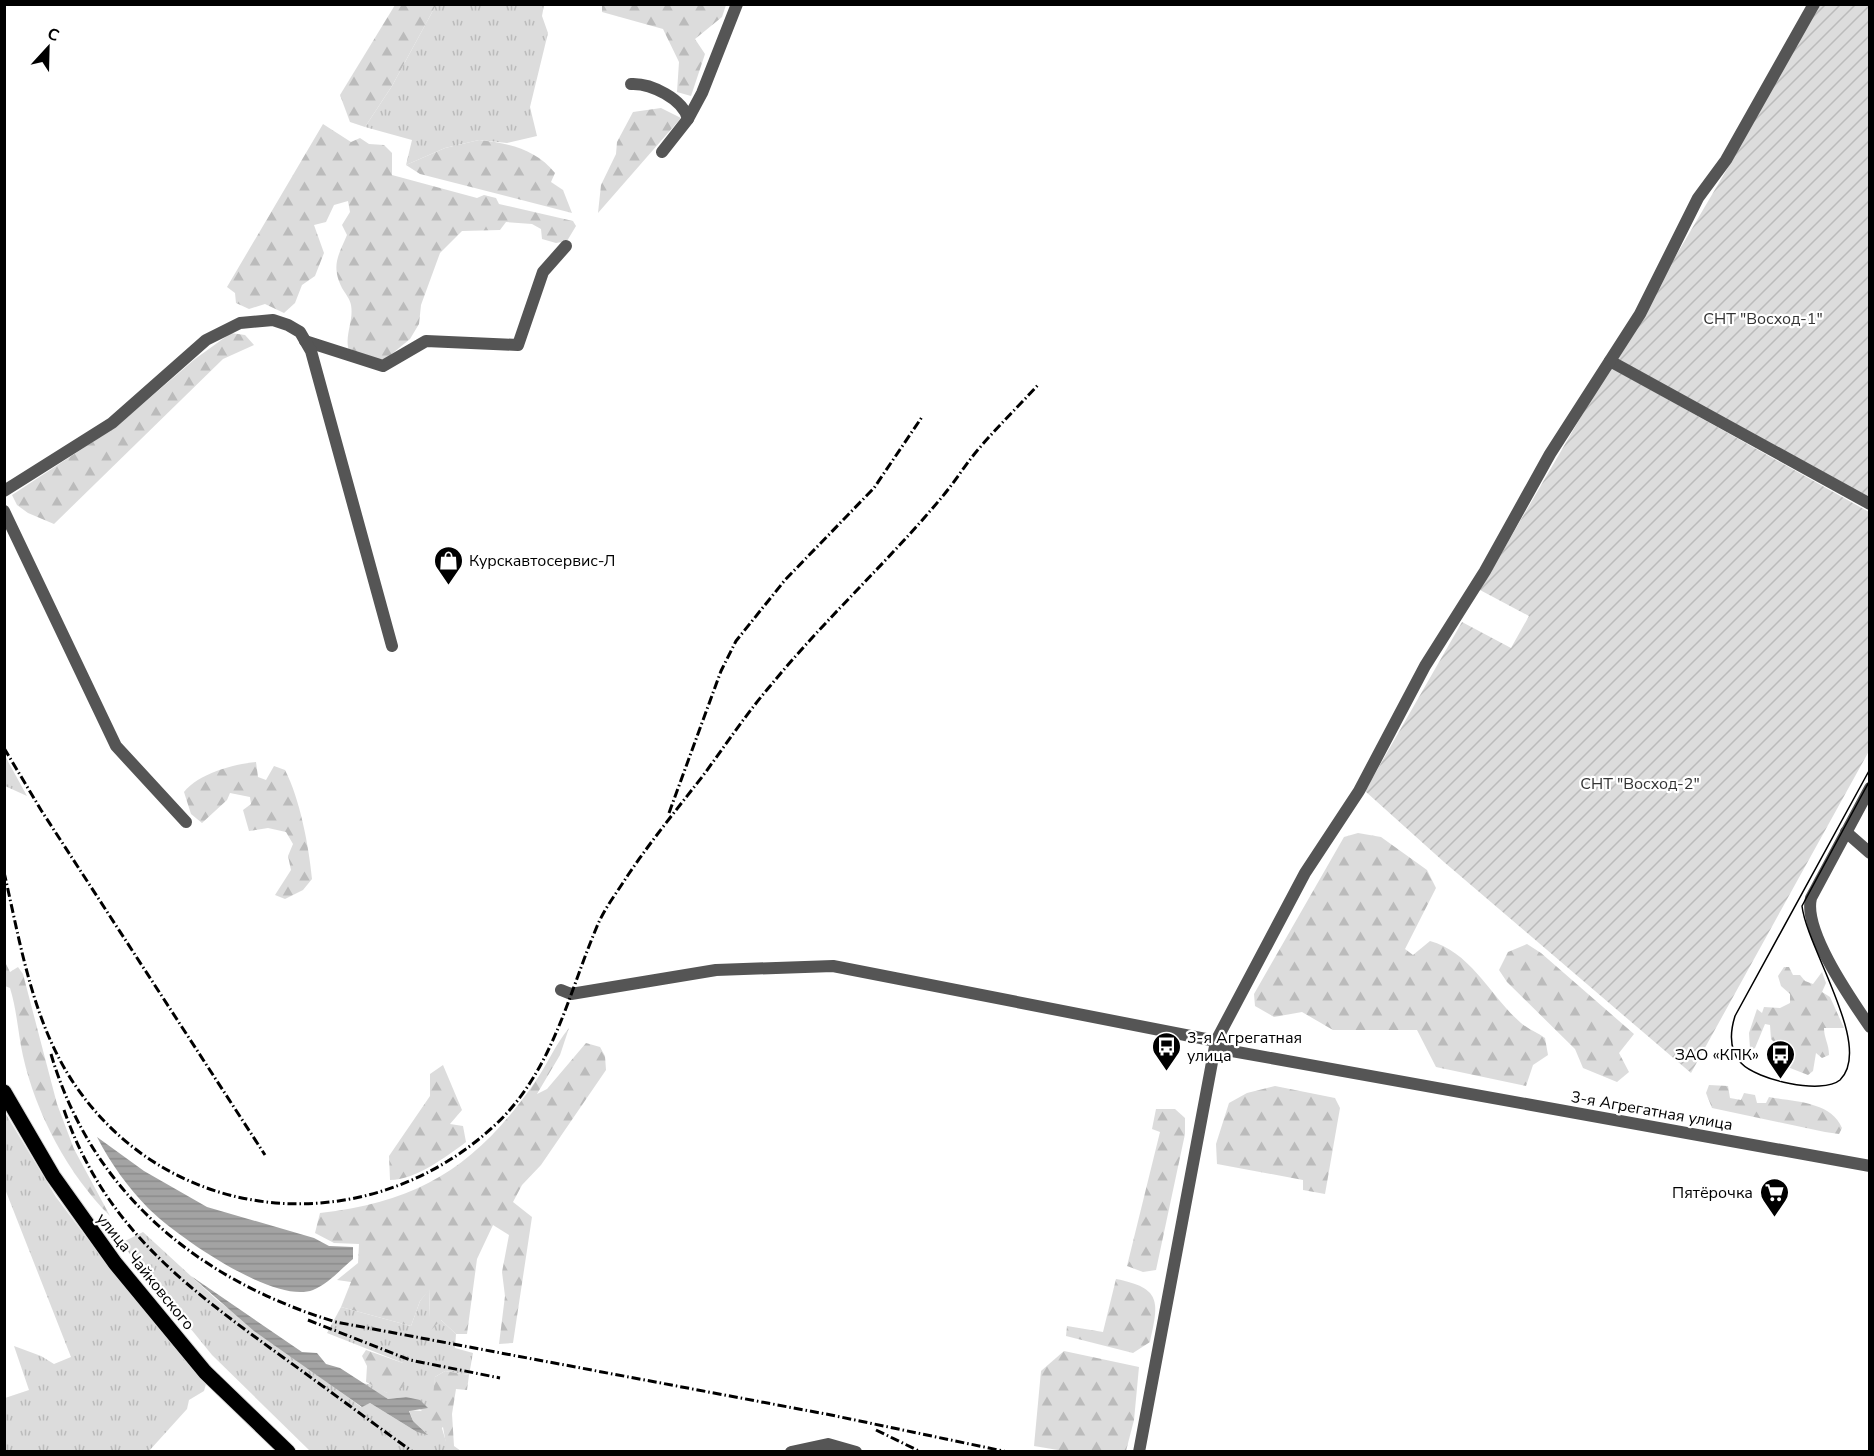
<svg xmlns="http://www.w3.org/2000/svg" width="1874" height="1456" font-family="'Nunito Sans',sans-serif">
  <defs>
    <pattern id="grass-tufts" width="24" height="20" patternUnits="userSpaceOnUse" patternTransform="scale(1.5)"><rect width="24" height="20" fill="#dcdcdc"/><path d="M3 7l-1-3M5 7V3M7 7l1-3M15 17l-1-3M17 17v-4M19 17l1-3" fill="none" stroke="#bbb"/></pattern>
    <pattern id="forest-firs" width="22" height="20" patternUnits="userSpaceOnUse" patternTransform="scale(1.5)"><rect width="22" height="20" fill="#dcdcdc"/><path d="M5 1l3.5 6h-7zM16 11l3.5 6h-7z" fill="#bbb"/></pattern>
    <pattern id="garden-furrows" width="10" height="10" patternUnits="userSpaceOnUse" patternTransform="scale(1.5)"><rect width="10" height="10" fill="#dcdcdc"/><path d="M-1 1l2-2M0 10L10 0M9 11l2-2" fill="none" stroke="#bbb"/></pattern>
    <pattern id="water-rules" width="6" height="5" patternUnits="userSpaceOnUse" patternTransform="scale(1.5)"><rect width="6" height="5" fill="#a3a3a3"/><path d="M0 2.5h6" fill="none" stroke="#8b8b8b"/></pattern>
  </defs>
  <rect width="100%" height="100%" fill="#fff"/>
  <g fill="url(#grass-tufts)">
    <path d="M 436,5 L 544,5 L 542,16 L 548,33 L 530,107 L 537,136 L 507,143 L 479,140 L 445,148 L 406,165 L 412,140 L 365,127 L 392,86 Z"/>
    <path d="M 4,756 L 5,756 L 27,796 L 5,786 Z"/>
    <path d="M 4,1111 L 56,1197 L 108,1266 L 206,1384 L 204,1391 L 189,1400 L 187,1409 L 149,1451 L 5,1451 L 5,1398 L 29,1390 L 14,1346 L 41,1356 L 54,1364 L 71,1357 L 5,1189 Z"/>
    <path d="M 143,1232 L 217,1300 L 361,1407 L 370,1403 L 417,1432 L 427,1434 L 413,1421 L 409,1410 L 422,1411 L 406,1397 L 388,1399 L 361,1383 L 375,1385 L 387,1393 L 403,1363 L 327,1333 L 341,1307 L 411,1326 L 420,1301 L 430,1288 L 429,1317 L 441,1320 L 456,1334 L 455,1348 L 473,1353 L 469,1375 L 445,1371 L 435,1377 L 434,1403 L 449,1451 L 310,1451 L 212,1355 L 121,1243 Z"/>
  </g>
  <g fill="url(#forest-firs)">
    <path d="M 692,4 L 726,5 L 722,17 L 695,39 L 705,54 L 691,96 L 677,92 L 679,62 L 663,29 L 602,12 L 602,5 Z"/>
    <path d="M 395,5 L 436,5 L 392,86 L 365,127 L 350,122 L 340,95 Z"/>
    <path d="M 661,108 L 681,118 L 598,213 L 601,185 L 616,154 L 617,142 L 633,112 Z"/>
    <path d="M 323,124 L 351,142 L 360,138 L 369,144 L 384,145 L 392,153 L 392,175 L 477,198 L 484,195 L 496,198 L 499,204 L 573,221 L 576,226 L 567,241 L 556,243 L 542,239 L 541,229 L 532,224 L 506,222 L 500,230 L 462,231 L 440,253 L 421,305 L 419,324 L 410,339 L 382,362 L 349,351 C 344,335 354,321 351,305 C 350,299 345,293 342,288 C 331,266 338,256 347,235 L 342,225 L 350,212 L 348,201 L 334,205 L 326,222 L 314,225 L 324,253 L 315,276 L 302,285 L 295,303 L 284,313 L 265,304 L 249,309 L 236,303 L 235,293 L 227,287 Z"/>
    <path d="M 479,140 C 508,143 536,149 555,173 L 551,182 L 563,190 L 572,213 L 420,174 L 406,165 L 445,148 Z"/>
    <path d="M 231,333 L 245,335 L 254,345 L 223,359 L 54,524 L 28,513 L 17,505 L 12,495 L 117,426 L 195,359 Z"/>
    <path d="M 256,762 L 258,777 L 266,780 L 274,766 L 285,770 C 300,799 309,847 312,879 L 303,890 L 285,899 L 275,895 L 291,870 L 288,856 L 293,844 L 286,832 L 268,828 L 249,831 L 243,810 L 251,804 L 250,797 L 230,793 L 227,800 L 202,823 L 191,814 L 184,792 C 198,774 233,764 256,762 Z"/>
    <path d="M 1358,833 L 1381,837 L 1427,870 L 1436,888 L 1405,949 L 1413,955 L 1430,941 C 1471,952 1491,997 1521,1023 C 1528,1029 1538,1033 1545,1038 L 1548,1055 L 1533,1065 L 1526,1086 L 1436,1067 L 1417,1030 L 1333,1030 L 1302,1012 L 1274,1017 L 1255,1006 L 1254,994 L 1344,837 Z"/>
    <path d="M 1527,944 L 1541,953 L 1634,1034 L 1619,1053 L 1629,1072 L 1617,1082 L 1583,1068 L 1575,1049 L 1507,982 L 1499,970 L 1508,952 Z"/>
    <path d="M 5,962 L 10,972 L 18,967 L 23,974 L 57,1104 L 74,1149 L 110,1216 C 68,1174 36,1114 23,1056 C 18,1033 17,1011 10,988 L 5,986 Z"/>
    <path d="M 1784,967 L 1789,967 L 1793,975 L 1800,975 L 1805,981 L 1813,984 L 1822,972 L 1826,983 L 1822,992 L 1830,997 L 1844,1028 L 1824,1028 C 1824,1038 1829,1044 1829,1055 L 1822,1058 L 1816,1053 L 1813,1071 L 1808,1075 L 1785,1066 L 1783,1049 L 1775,1061 L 1768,1057 L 1775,1043 L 1771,1039 L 1770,1025 L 1765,1024 L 1755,1048 L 1750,1050 L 1749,1033 L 1757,1009 L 1762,1013 L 1764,1007 L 1780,1008 L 1790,1003 L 1790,994 L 1781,986 L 1778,976 Z"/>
    <path d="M 569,1028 L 560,1055 L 537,1094 L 547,1089 L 586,1043 L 600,1047 L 605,1056 L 606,1070 L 541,1165 L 522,1185 L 513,1202 L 532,1217 L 513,1343 L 499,1344 L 505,1296 L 502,1272 L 509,1235 L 493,1225 L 477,1259 L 467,1334 L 456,1334 L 441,1320 L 430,1331 L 422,1328 L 429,1317 L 430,1289 L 420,1301 L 411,1326 L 341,1307 L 351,1282 L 337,1280 L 358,1263 L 359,1244 L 334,1243 L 315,1233 L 320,1213 C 421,1202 478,1164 535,1082 C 547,1065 555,1045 569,1028 Z"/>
    <path d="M 443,1065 L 462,1110 L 450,1124 L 463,1126 L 466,1142 C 446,1157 415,1180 390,1180 L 389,1156 L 430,1096 L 430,1074 Z"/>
    <path d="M 1709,1085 L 1728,1086 L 1730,1098 L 1741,1100 L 1744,1093 L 1755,1095 L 1757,1103 L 1766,1103 L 1769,1097 C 1793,1102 1831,1101 1842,1128 L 1839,1134 L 1825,1132 L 1712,1108 L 1706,1093 Z"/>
    <path d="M 1275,1086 L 1335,1098 L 1340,1108 L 1325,1194 L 1303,1190 L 1303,1180 L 1217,1164 L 1216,1144 L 1229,1103 L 1247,1093 Z"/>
    <path d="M 1156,1109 L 1175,1109 L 1185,1118 L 1185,1134 L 1156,1270 L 1143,1272 L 1127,1266 L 1160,1132 L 1152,1129 Z"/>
    <path d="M 1116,1279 C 1162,1288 1159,1302 1150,1342 L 1133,1353 L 1066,1336 L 1067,1326 L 1103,1332 Z"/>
    <path d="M 366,1350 L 403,1363 L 408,1376 L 402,1388 L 387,1393 L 366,1382 L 367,1366 L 362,1356 Z"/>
    <path d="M 1064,1351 L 1139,1367 L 1134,1420 L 1126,1451 L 1064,1451 L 1034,1446 L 1041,1371 Z"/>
    <path d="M 445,1371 L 469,1375 L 467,1390 L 456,1389 L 452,1414 L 454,1446 L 461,1451 L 447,1450 L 443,1427 L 438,1431 L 430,1425 L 435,1377 Z"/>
  </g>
  <g fill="url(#garden-furrows)">
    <path d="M 1819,5 L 1869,5 L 1869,499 L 1615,359 L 1733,159 Z"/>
    <path d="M 1610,367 L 1869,512 L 1869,751 L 1691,1073 L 1444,862 L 1365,791 L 1462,622 L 1511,648 L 1529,616 L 1480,590 Z"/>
  </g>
  <g fill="url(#water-rules)">
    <path d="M 97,1137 L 144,1171 L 207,1207 L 314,1238 L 329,1246 L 353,1247 L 353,1259 C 341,1269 328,1284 313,1290 C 274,1305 175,1235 148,1208 C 127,1186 111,1164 97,1137 Z"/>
    <path d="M 191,1276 L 302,1352 L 317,1353 L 326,1364 L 340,1368 L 388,1399 L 406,1397 L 420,1400 L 428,1408 L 409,1411 L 413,1421 L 428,1435 L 417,1432 L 370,1403 L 362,1407 L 254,1331 Z"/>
  </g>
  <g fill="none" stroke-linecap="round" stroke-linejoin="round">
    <defs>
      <path id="major" d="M 4,1092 L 53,1176 L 115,1263 L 205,1372 L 288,1452"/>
    </defs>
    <use href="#major" stroke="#dbdbdb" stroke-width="17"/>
    <g stroke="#555" stroke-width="12">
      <path d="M 631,84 C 651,83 683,99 688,119"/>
      <path d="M 662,152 L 688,119 L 702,93 L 737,4"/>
      <path d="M 305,341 L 383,366 L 426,341 L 518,345 L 543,272 L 566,246"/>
      <path d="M 1610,361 L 1870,504"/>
      <path d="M 4,491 L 112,423 L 206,340 L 240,323 L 273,320 L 288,325 L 300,332 L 311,351 L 392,646"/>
      <path d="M 4,511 L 116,746 L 186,822"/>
      <path d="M 1870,788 L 1811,898 C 1803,931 1851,999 1870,1027"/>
      <path d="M 1846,832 L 1870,853"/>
      <path d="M 561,990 L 571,994 L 716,970 L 833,966 L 1216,1041"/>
      <path d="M 1215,1048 L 1870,1166"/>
      <path d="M 791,1452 L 828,1444 L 856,1452"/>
      <path d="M 1139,1452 L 1216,1041 L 1305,873 L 1359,791 L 1425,666 L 1485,571 L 1550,454 L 1640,314 L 1698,198 L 1726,160 L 1814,4"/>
    </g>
    <use href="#major" stroke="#000" stroke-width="15"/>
    <path stroke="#000" stroke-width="1.5" d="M 1870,769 L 1735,1016 C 1730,1032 1729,1050 1741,1063 C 1757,1080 1822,1095 1840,1080 C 1874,1047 1807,949 1802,906 L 1870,780"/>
    <g stroke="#000" stroke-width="3" stroke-dasharray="9 3 1.5 3" stroke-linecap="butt">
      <path d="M 4,748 L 41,810 L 265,1155"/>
      <path d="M 669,813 L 721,671 L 736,641 L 785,580 L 874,488 L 922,417"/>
      <path d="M 4,872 C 21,946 33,1025 77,1088 C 177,1230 371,1240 494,1126 C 553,1072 568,994 598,924 C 606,906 618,891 628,875 C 651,841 677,809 702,777 C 725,746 746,714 771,685 C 825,619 888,562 942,497 C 953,484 962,470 972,457 C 992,432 1016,409 1038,385"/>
      <path d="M 51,1054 C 92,1194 200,1281 336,1322 L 831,1415 L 1008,1452"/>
      <path d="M 64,1110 C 105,1228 186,1287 284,1358 C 327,1389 370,1421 413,1452"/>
      <path d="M 308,1320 L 410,1360 L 500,1378"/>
      <path d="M 876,1430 L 921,1452"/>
    </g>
  </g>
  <defs>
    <symbol id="shop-pin" viewBox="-11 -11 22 30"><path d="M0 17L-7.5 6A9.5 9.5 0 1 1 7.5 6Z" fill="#000" stroke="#fff"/><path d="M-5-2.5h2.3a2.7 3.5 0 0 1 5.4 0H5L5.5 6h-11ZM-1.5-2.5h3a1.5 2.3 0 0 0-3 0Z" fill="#fff"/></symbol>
    <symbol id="bus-pin" viewBox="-11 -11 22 30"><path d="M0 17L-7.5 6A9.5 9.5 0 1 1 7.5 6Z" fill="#000" stroke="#fff"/><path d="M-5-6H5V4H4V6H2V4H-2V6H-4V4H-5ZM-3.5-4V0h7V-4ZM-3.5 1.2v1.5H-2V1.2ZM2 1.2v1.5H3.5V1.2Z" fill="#fff"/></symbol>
    <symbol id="supermarket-pin" viewBox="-11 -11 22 30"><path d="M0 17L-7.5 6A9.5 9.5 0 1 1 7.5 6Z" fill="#000" stroke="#fff"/><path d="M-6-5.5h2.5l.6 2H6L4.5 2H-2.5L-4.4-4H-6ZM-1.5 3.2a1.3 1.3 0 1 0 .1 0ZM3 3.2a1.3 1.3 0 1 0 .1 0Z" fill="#fff"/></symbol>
  </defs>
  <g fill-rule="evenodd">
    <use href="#shop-pin" x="432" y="544" width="33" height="45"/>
    <use href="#bus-pin" x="1150" y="1030" width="33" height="45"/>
    <use href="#bus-pin" x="1764" y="1038" width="33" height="45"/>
    <use href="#supermarket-pin" x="1758" y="1176" width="33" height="45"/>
  </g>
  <g text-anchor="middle" stroke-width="4.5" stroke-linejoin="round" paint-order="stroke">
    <g font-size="16" fill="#333" stroke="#fff">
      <text x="1763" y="324">СНТ "Восход-1"</text>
      <text x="1640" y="789">СНТ "Восход-2"</text>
    </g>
    <g font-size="16" fill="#000" stroke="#fff" text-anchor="start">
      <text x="469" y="566">Курскавтосервис-Л</text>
      <text x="1187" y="1043">3-я Агрегатная<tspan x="1187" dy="18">улица</tspan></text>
      <text x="1759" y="1060" text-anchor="end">ЗАО «КПК»</text>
      <text x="1753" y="1198" text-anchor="end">Пятёрочка</text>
    </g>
    <g font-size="16" fill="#000" stroke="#fff">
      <text transform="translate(1652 1110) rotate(10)" y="6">3-я Агрегатная улица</text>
      <text transform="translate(146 1271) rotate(51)" y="6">улица Чайковского</text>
    </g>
  </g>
  <rect width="1874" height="1456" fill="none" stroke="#000000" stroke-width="12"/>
  <g transform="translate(48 48) rotate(22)" stroke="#ffffff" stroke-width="4.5" paint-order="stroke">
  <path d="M0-4.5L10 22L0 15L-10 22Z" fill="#000000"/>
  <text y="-9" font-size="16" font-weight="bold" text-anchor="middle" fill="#000000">С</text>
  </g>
</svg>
